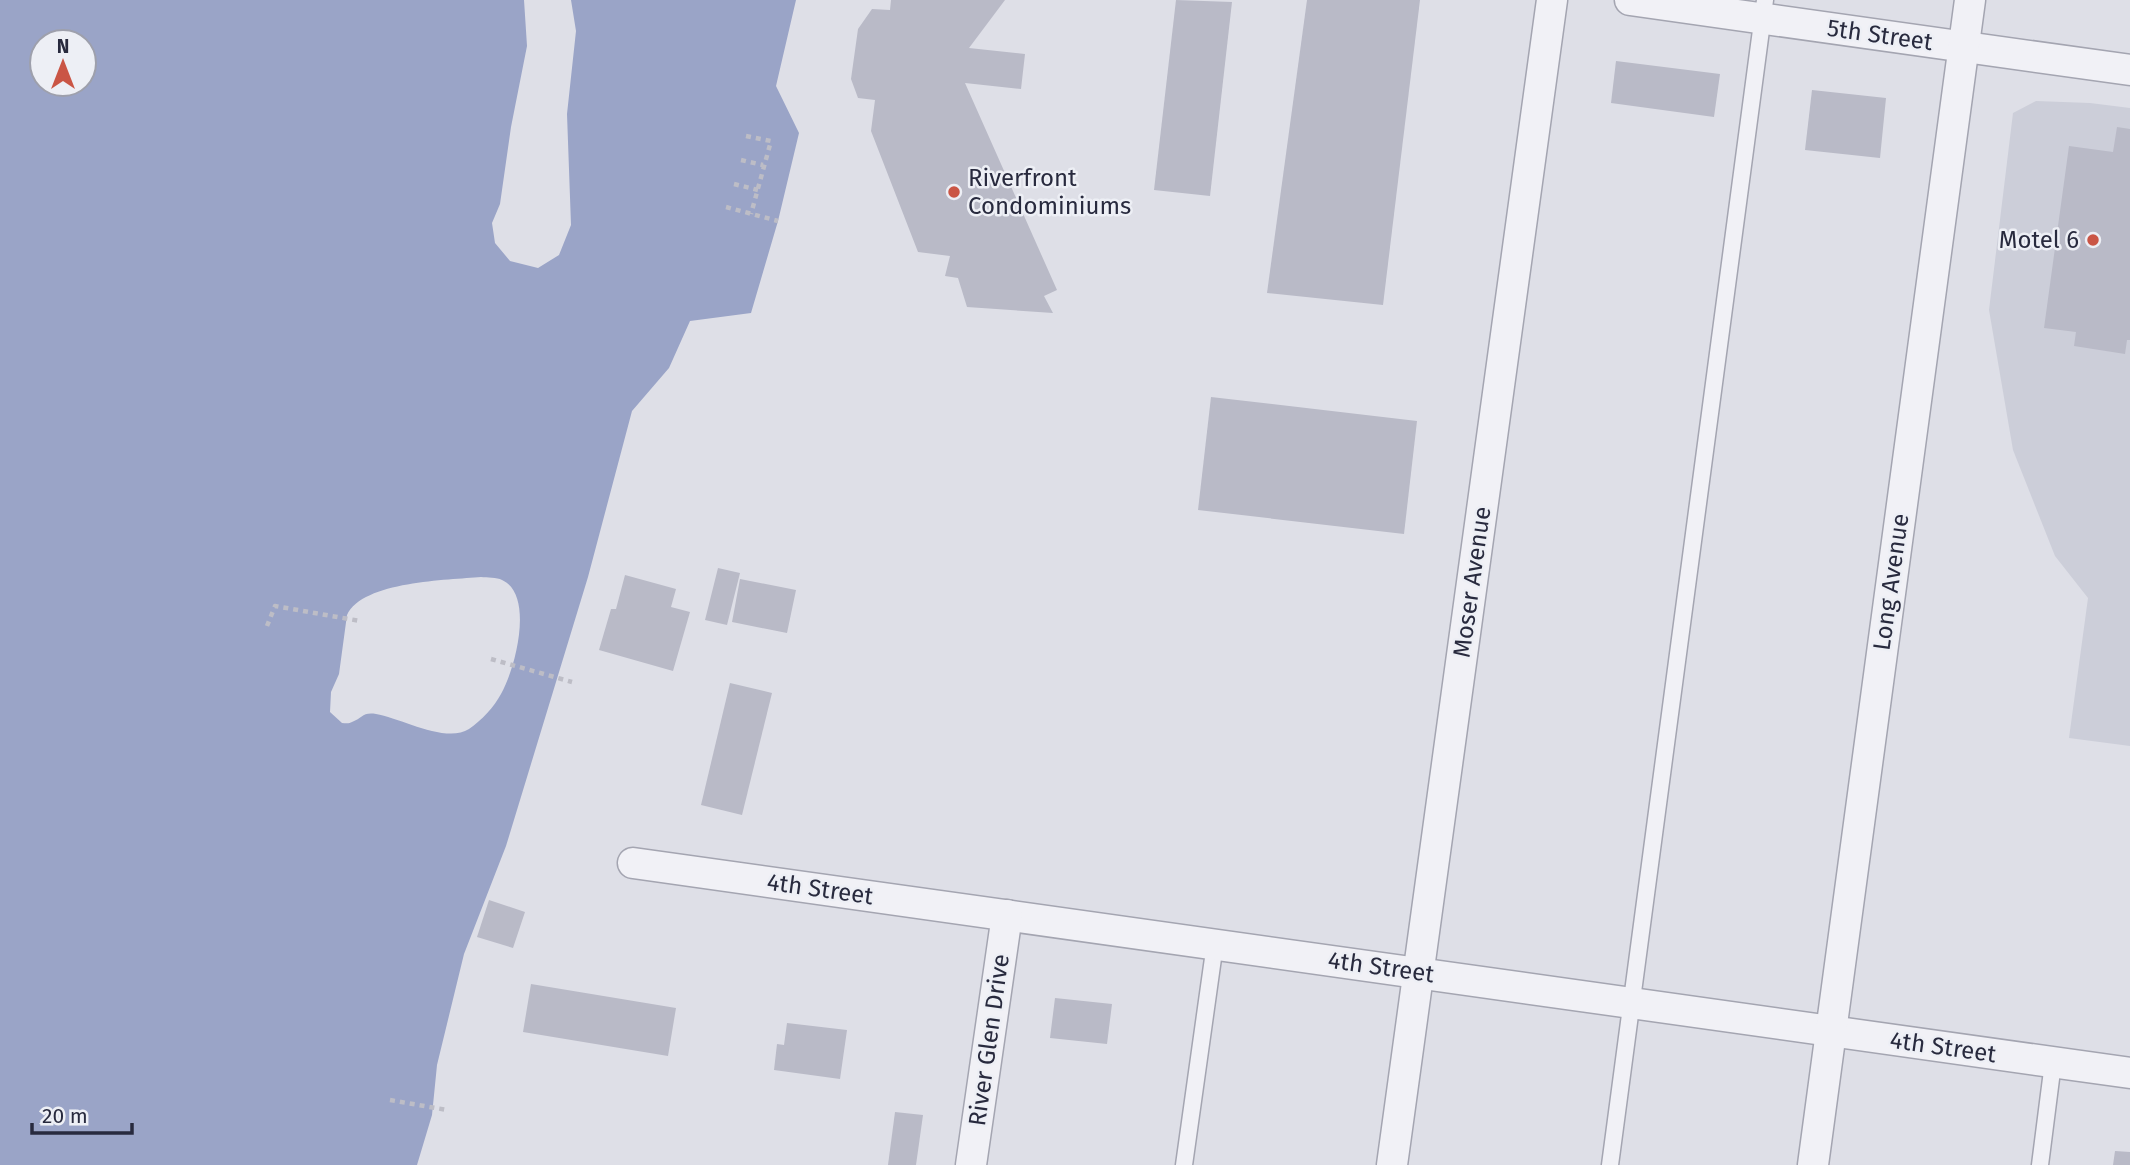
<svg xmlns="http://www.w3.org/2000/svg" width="2130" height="1165" font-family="'Fira Sans',sans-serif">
  <rect width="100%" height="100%" fill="#dedfe7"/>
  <path fill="#ccced9" d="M 2036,101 L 2090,103 L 2130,108 L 2130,746 L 2069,738 L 2088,598 L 2055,556 L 2013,450 L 1989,310 L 2013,113 Z"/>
  <path fill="#9aa4c7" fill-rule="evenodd" d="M 0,0 L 524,0 L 527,46 L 511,127 L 500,204 L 492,223 L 495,243 L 510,261 L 538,268 L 559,255 L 571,225 L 567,114 L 576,31 L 571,0 L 796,0 L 776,86 L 799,133 L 778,221 L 751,313 L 690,321 L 669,368 L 632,411 L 588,577 L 506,846 L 464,954 L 437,1065 L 432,1115 L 417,1165 L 0,1165 ZM 42,42 L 84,42 L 84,84 L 42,84 ZM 481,577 C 487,578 497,577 502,580 C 535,595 515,670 501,694 C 494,707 482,720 469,729 C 446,744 401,718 376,714 C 362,712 363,718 352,722 C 349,724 345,723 342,723 L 330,712 L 331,692 L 339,674 L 347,615 C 363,581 448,580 481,577 Z"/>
  <g fill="#b9bac7">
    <path d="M 891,0 L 1005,0 L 969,48 L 1025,54 L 1021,89 L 965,83 L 1057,290 L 1044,296 L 1053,313 L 967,307 L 958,278 L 945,276 L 950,256 L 918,252 L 871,131 L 875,100 L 858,98 L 851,79 L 858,29 L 872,9 L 890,10 Z"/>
    <path d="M 1176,0 L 1232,2 L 1210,196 L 1154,190 Z"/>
    <path d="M 1307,0 L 1420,0 L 1383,305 L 1267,293 Z"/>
    <path d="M 1616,61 L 1720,74 L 1714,117 L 1611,103 Z"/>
    <path d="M 1812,90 L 1886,98 L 1880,158 L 1805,150 Z"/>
    <path d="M 2117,127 L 2130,129 L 2130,340 L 2127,340 L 2125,354 L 2074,346 L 2076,332 L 2044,328 L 2069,146 L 2113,152 Z"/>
    <path d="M 1211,397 L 1417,421 L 1404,534 L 1198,510 Z"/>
    <path d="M 718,568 L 740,573 L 727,625 L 705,620 Z"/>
    <path d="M 625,575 L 676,589 L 671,607 L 690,612 L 673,671 L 599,650 L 611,609 L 616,609 Z"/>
    <path d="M 740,579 L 796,590 L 787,633 L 732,622 Z"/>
    <path d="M 730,683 L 772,693 L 742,815 L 701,805 Z"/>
    <path d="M 489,900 L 525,912 L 513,948 L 477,937 Z"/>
    <path d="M 531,984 L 676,1008 L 668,1056 L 523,1032 Z"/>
    <path d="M 1055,998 L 1112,1004 L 1107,1044 L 1050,1038 Z"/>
    <path d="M 787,1023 L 847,1030 L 840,1079 L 774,1070 L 777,1044 L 784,1045 Z"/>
    <path d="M 895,1112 L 923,1115 L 916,1165 L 888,1165 Z"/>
    <path d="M 2115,1151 L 2130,1152 L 2130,1165 L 2113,1165 Z"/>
  </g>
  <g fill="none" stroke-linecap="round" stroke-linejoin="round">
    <defs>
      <g id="lane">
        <path d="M 1184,1165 L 1215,944"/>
        <path d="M 1610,1165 L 1765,0"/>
        <path d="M 2040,1165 L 2053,1063"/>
      </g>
      <g id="street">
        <path d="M 1630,0 L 2130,70"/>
        <path d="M 633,863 L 2130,1073"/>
        <path d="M 971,1165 L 1007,915"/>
        <path d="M 1392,1165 L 1552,0"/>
        <path d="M 1813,1165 L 1970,0"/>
      </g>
    </defs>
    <use href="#lane" stroke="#a4a5b1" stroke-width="19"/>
    <use href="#street" stroke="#a4a5b1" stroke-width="33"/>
    <g stroke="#bdbdc6" stroke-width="4.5" stroke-dasharray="5 5" stroke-linecap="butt">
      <path d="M 746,136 L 771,141 L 751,214"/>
      <path d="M 741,160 L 763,165"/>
      <path d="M 734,184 L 758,190"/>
      <path d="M 726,207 L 778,221"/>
      <path d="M 267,626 L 275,606 L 360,621"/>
      <path d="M 491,659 L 572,682"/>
      <path d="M 390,1100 L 447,1110"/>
    </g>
    <use href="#lane" stroke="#f1f1f6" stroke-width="16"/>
    <use href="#street" stroke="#f1f1f6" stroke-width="30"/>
  </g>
  <g fill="#ca5545" stroke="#edeff5" stroke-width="2.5">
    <circle cx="954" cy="192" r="7"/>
    <circle cx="2093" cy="240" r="7"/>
  </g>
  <g text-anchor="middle" stroke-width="5" stroke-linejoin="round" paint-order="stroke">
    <g font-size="24" fill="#282a3e" stroke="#edeff5">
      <text transform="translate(1880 35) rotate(8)" y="8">5th Street</text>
      <text transform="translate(1472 582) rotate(-82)" y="8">Moser Avenue</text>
      <text transform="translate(1891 582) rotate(-82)" y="8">Long Avenue</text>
      <text transform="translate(820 889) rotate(8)" y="8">4th Street</text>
      <text transform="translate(1381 967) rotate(8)" y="8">4th Street</text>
      <text transform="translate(989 1040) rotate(-82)" y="8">River Glen Drive</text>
      <text transform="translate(1943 1047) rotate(8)" y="8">4th Street</text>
    </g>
    <g font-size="24" fill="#282a3e" stroke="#edeff5" text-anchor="start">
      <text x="968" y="186">Riverfront<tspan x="968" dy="28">Condominiums</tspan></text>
      <text x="2079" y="248" text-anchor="end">Motel 6</text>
    </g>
  </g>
  <g transform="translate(63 63)"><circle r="33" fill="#edeff5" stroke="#9ea0ac" stroke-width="2"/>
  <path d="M0-5L12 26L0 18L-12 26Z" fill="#ca5545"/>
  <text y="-10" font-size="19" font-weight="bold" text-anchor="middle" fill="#282a3e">N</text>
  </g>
  <path d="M32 1123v10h100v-10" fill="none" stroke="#282a3e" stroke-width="3.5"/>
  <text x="42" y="1123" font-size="21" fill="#282a3e" stroke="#edeff5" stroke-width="5" paint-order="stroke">20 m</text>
</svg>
